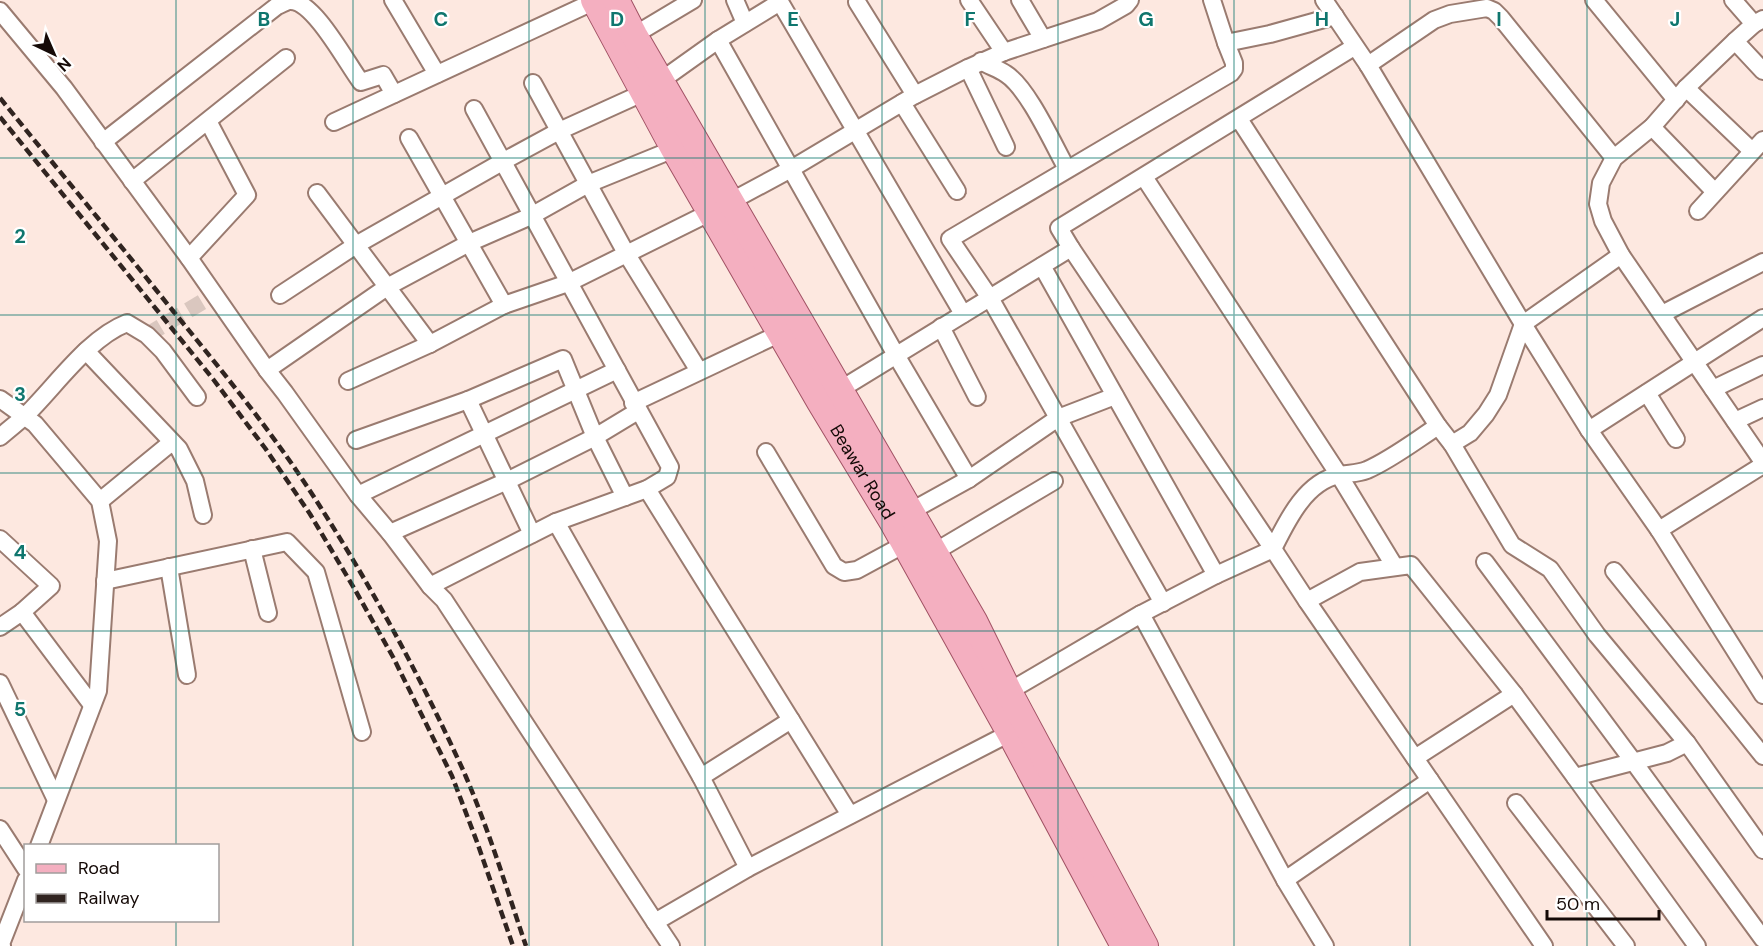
<svg xmlns="http://www.w3.org/2000/svg" width="1763" height="946" font-family="'DM Sans',sans-serif">
  <rect width="100%" height="100%" fill="#fde8e0"/>
  <g fill="none" stroke-linecap="round" stroke-linejoin="round">
    <path stroke="#dac7bf" stroke-width="16" stroke-dasharray="16 8" stroke-linecap="butt" d="M 147,335 L 214,295"/>
    <defs>
      <g id="street">
        <path d="M 393,0 L 437,74"/>
        <path d="M 735,0 L 745,23"/>
        <path d="M 969,0 L 1004,52"/>
        <path d="M 1020,0 L 1043,39"/>
        <path d="M 1324,0 L 1368,65 L 1523,324 L 1589,430 L 1659,530 L 1763,695"/>
        <path d="M 1594,0 L 1676,100"/>
        <path d="M 1733,0 L 1754,24"/>
        <path d="M 857,2 L 915,95"/>
        <path d="M 0,11 L 64,88 L 189,258 L 267,370 L 285,393 L 358,495 L 390,533 L 430,586 L 444,600 L 655,922 L 748,868 L 1010,733"/>
        <path d="M 1763,19 L 1754,24 L 1735,41 L 1686,88 L 1652,127 L 1614,158 L 1601,183 L 1598,204 L 1603,221 L 1621,255 L 1763,462"/>
        <path d="M 626,40 L 693,0"/>
        <path d="M 718,40 L 896,355 L 969,479"/>
        <path d="M 1735,41 L 1763,71"/>
        <path d="M 1226,43 L 1270,34 L 1335,16"/>
        <path d="M 981,61 C 989,66 999,69 1006,74 C 1028,88 1053,144 1067,169"/>
        <path d="M 1368,65 L 1434,20 L 1450,14 L 1487,8 L 1494,11 L 1501,18 L 1614,158"/>
        <path d="M 968,68 L 1006,147"/>
        <path d="M 533,83 L 626,253 L 699,371"/>
        <path d="M 1686,88 L 1752,151"/>
        <path d="M 902,103 L 957,191"/>
        <path d="M 1239,119 L 1438,426 L 1452,444 L 1512,545 L 1550,569 L 1597,635 L 1687,743 L 1763,850"/>
        <path d="M 334,122 L 595,1"/>
        <path d="M 1652,127 L 1714,191"/>
        <path d="M 409,138 L 504,305"/>
        <path d="M 103,142 L 277,6 C 281,5 286,1 290,1 C 314,0 347,64 361,82 L 383,75 L 394,94"/>
        <path d="M 1144,177 L 1339,475 L 1395,567"/>
        <path d="M 132,181 L 286,58"/>
        <path d="M 317,193 L 430,344"/>
        <path d="M 1698,211 L 1763,140"/>
        <path d="M 1071,248 L 1273,549 C 1287,521 1305,482 1339,475 C 1349,473 1357,474 1367,470 C 1392,459 1415,441 1438,426"/>
        <path d="M 189,258 L 247,195 L 208,121"/>
        <path d="M 1042,266 L 1216,575"/>
        <path d="M 280,295 L 356,245 L 502,162 L 559,131 L 645,92 L 718,40 L 780,2 L 963,314"/>
        <path d="M 1662,314 L 1763,262"/>
        <path d="M 941,327 L 977,397"/>
        <path d="M 86,351 L 179,449 L 195,481 L 203,515"/>
        <path d="M 267,370 L 387,287 L 469,243 L 531,216 L 588,184 L 674,149"/>
        <path d="M 348,381 L 430,344 L 504,305 L 568,283 L 711,212 L 791,169 L 915,95 L 968,68 L 1004,52 L 1098,21 L 1126,5 L 1130,0"/>
        <path d="M 1713,389 L 1763,365"/>
        <path d="M 1647,393 L 1676,439"/>
        <path d="M 833,394 L 1071,248 L 1059,228 L 1354,47"/>
        <path d="M 0,399 L 35,424 L 100,501 L 108,541 L 98,691 L 39,846"/>
        <path d="M 468,400 L 532,534"/>
        <path d="M 633,403 L 781,333"/>
        <path d="M 1735,421 L 1763,408"/>
        <path d="M 1589,430 L 1763,318"/>
        <path d="M 0,437 C 8,430 17,423 25,416 C 55,387 88,338 127,323 L 147,335 L 163,351 L 197,397"/>
        <path d="M 356,440 L 468,400 L 563,359 L 595,437 L 625,497"/>
        <path d="M 1452,444 L 1470,433 L 1486,414 L 1498,395 L 1523,324 L 1621,255"/>
        <path d="M 766,452 L 834,566 L 844,572 L 857,570 L 905,544"/>
        <path d="M 647,489 L 791,720 L 701,777"/>
        <path d="M 358,495 L 617,370"/>
        <path d="M 100,501 L 172,442"/>
        <path d="M 904,515 L 969,479 L 1058,418 L 1115,396"/>
        <path d="M 556,522 L 701,777 L 748,868"/>
        <path d="M 1659,530 L 1763,465"/>
        <path d="M 390,533 L 507,481 L 595,437 L 638,411"/>
        <path d="M 0,539 L 51,586 L 22,612 L 0,627"/>
        <path d="M 252,549 L 268,613"/>
        <path d="M 926,557 L 1054,481"/>
        <path d="M 1485,562 L 1633,761 L 1763,939"/>
        <path d="M 169,567 L 187,675"/>
        <path d="M 1614,571 L 1763,756"/>
        <path d="M 105,581 L 287,542 L 316,572 L 362,732"/>
        <path d="M 430,586 L 556,522 L 647,489 L 667,477 L 670,467 L 474,109"/>
        <path d="M 1307,601 L 1360,572 L 1411,565 L 1514,694 L 1575,777 L 1667,753 L 1687,743"/>
        <path d="M 1163,603 L 990,298 L 950,239 L 1231,73 L 1234,69 L 1234,63 L 1226,43 L 1212,0"/>
        <path d="M 22,612 L 92,705"/>
        <path d="M 1141,614 L 1285,880 L 1325,946"/>
        <path d="M 0,683 L 56,800"/>
        <path d="M 1001,696 L 1141,614 L 1216,575 L 1273,549 L 1307,601 L 1544,946"/>
        <path d="M 791,720 L 850,815"/>
        <path d="M 1415,758 L 1514,694"/>
        <path d="M 1575,777 L 1697,946"/>
        <path d="M 1516,803 L 1626,946"/>
        <path d="M 0,829 L 26,869"/>
        <path d="M 1285,880 L 1430,780"/>
        <path d="M 655,922 L 671,946"/>
        <path d="M 2,946 L 1,944 L 26,880"/>
      </g>
      <g id="primary">
        <path id="s1" d="M 594,0 L 674,149 L 820,402 L 892,521 L 1010,733 L 1124,946"/>
        <path d="M 616,0 L 634,35 L 974,621 L 1009,692 L 1145,946"/>
      </g>
    </defs>
    <use href="#street" stroke="#9a7b70" stroke-width="20"/>
    <use href="#primary" stroke="#a15264" stroke-width="28"/>
    <use href="#street" stroke="#fff" stroke-width="16"/>
    <use href="#primary" stroke="#f4afc0" stroke-width="26"/>
    <g stroke="#302420" stroke-width="4.5" stroke-dasharray="9 4.5" stroke-linecap="butt">
      <path d="M 0,98 C 56,167 113,236 169,306 C 222,371 276,436 321,508 C 374,591 422,680 463,770 C 488,827 506,887 526,946"/>
      <path d="M 0,117 L 213,379 L 265,448 L 310,514 L 354,588 L 393,657 L 452,776 L 477,842 L 513,946"/>
    </g>
  </g>
  <path fill="none" stroke="#0f766e" stroke-width="1.5" stroke-opacity="0.55" d="M 176,0 L 176,846M 353,0 L 353,946M 529,0 L 529,946M 705,0 L 705,946M 882,0 L 882,946M 1058,0 L 1058,946M 1234,0 L 1234,946M 1410,0 L 1410,946M 1587,0 L 1587,946M 0,158 L 1763,158M 0,315 L 1763,315M 0,473 L 1763,473M 0,631 L 1763,631M 0,788 L 1763,788M 176,920 L 176,946"/>
  <g text-anchor="middle" stroke-width="4.5" stroke-linejoin="round" paint-order="stroke">
    <g font-size="18" fill="#150a07" stroke="#fff">
      <text dy="6" stroke="none"><textPath href="#s1" startOffset="543">Beawar Road</textPath></text>
    </g>
  </g>
  <g font-size="20" text-anchor="middle" font-weight="bold" fill="#0f766e" stroke="#fff" stroke-width="4.5" stroke-linejoin="round" paint-order="stroke">
    <text x="264" y="26">B</text>
    <text x="441" y="26">C</text>
    <text x="617" y="26">D</text>
    <text x="793" y="26">E</text>
    <text x="970" y="26">F</text>
    <text x="1146" y="26">G</text>
    <text x="1322" y="26">H</text>
    <text x="1499" y="26">I</text>
    <text x="1675" y="26">J</text>
    <text x="20" y="243">2</text>
    <text x="20" y="401">3</text>
    <text x="20" y="559">4</text>
    <text x="20" y="716">5</text>
  </g>
  <rect x="24" y="844" width="195" height="78" fill="#ffffff" stroke="#a19d9c" stroke-width="1.5"/>
  <rect x="36" y="864" width="30" height="9" fill="#f4afc0" stroke="#a19d9c" stroke-width="1.5"/>
  <text x="78" y="874" font-size="18" fill="#150a07">Road</text>
  <rect x="36" y="894" width="30" height="9" fill="#302420" stroke="#a19d9c" stroke-width="1.5"/>
  <text x="78" y="904" font-size="18" fill="#150a07">Railway</text>
  <g transform="translate(54 54) rotate(136)" stroke="#ffffff" stroke-width="4.5" paint-order="stroke">
  <path d="M0-4.5L10 22L0 15L-10 22Z" fill="#150a07"/>
  <text y="-9" font-size="16" font-weight="bold" text-anchor="middle" fill="#150a07">N</text>
  </g>
  <path d="M1547 910v9h112v-9" fill="none" stroke="#150a07" stroke-width="3"/>
  <text x="1556" y="910" font-size="18" fill="#150a07" stroke="#ffffff" stroke-width="4.5" paint-order="stroke">50 m</text>
</svg>
